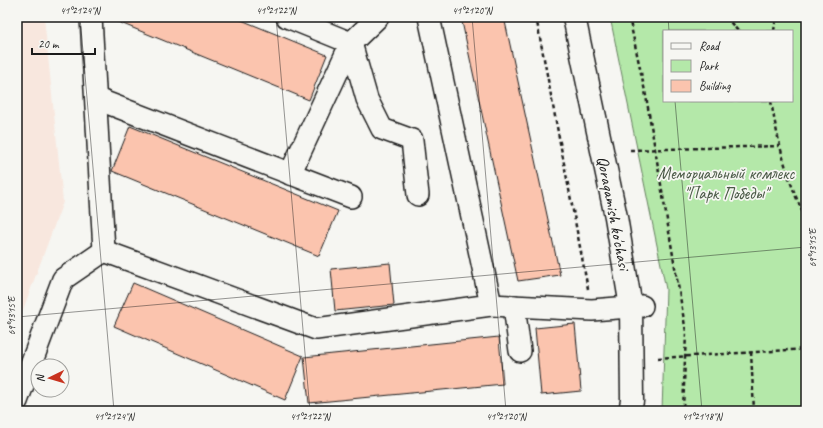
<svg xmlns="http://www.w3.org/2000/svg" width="823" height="428" font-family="Caveat,sans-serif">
  <rect width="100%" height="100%" fill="#f6f6f2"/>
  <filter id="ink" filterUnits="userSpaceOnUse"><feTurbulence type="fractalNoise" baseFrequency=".025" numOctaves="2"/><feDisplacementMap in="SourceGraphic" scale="8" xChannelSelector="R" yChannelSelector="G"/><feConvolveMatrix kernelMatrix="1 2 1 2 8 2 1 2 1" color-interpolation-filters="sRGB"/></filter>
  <g filter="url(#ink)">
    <path fill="#f8e7de" d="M 17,17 L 44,17 L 63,202 L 17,326 Z"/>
    <path fill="#b4e8a9" stroke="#688262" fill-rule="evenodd" d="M 610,17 L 806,17 L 806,411 L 662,411 L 666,289 ZM 664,31 L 792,31 L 792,101 L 664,101 Z"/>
    <g fill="#fbc4ae" stroke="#1c1c1c">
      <path d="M 106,17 L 234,17 L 327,55 L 309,100 Z"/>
      <path d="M 461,17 L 504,17 L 560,275 L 518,281 Z"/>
      <path d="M 130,126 L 338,211 L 319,256 L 112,171 Z"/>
      <path d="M 390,263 L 394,305 L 335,311 L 331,269 Z"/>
      <path d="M 133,283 L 303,356 L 285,400 L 114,326 Z"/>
      <path d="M 575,324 L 581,391 L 541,395 L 535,328 Z"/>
      <path d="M 499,337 L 503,384 L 309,403 L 304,357 Z"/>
    </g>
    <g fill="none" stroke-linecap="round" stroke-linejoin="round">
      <defs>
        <g id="minor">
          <path d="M 91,17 L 104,251"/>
          <path d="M 287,17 L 351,43 L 367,99 L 382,129 L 412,140 L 418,195"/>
          <path d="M 97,99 L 351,197"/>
          <path d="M 290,174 L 351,43 L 378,17"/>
          <path d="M 104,251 L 316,329 L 491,305 L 429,17"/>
          <path d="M 491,305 L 592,310 L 642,306"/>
          <path d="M 514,306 L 520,351"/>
          <path d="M 17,401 L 63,279 L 104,251"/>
        </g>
        <path id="major" d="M 574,17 L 616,217 L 631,307 L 632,401 L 630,411"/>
      </defs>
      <use href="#minor" stroke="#1c1c1c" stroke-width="24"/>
      <use href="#major" stroke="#1c1c1c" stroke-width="25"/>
      <g stroke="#1c1c1c" stroke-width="2.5" stroke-dasharray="4 3" stroke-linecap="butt">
        <path d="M 536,17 L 588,289"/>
        <path d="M 629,17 L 646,96 L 686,332 L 683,411"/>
        <path d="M 726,17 L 738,31"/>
        <path d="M 774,31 L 776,17"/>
        <path d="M 771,101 C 778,142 787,181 806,219"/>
        <path d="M 630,150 L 779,146"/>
        <path d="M 751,352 L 754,411"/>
        <path d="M 658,358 L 806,349"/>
      </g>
      <use href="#minor" stroke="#f6f6f2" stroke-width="21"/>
      <use href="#major" stroke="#f6f6f2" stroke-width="22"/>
    </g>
  </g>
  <path fill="none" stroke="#1c1c1c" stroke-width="1" stroke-opacity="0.45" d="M 80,17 L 114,411M 276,17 L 310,411M 472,17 L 506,411M 668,17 L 669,31M 675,101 L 702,411M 17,317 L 806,247"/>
  <g text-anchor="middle" stroke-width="3.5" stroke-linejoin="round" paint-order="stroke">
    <g font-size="17" fill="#4a5946" stroke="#f6f6f2">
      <text x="726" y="179">Мемориальный комлекс<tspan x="726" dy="20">"Парк Победы"</tspan></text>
    </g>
    <g font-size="17" fill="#1c1c1c" stroke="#f6f6f2">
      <text transform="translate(614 213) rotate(79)" y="6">Qoraqamish ko'chasi</text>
    </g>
  </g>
  <rect width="823" height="428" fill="none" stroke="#f6f6f2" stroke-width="44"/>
  <rect x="663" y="30" width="130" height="72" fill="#f6f6f2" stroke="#9f9f9c"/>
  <rect x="671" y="43" width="20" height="6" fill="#f6f6f2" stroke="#9f9f9c"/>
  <text x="699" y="50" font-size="12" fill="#1c1c1c">Road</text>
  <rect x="671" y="60" width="20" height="12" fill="#b4e8a9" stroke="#9f9f9c"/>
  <text x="699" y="70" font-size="12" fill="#1c1c1c">Park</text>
  <rect x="671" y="80" width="20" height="12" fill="#fbc4ae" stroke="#9f9f9c"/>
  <text x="699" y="90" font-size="12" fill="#1c1c1c">Building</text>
  <g transform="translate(50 378) rotate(265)"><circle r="19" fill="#f6f6f2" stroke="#9f9f9c"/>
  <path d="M0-3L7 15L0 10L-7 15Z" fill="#c8321e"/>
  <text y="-6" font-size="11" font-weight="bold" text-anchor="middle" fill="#1c1c1c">N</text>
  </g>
  <path d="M32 48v6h63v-6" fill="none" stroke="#1c1c1c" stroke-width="2"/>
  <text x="38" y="48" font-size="12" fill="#1c1c1c" stroke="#f6f6f2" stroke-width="3" paint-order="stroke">20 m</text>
  <rect x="22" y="22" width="779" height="384" fill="none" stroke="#1c1c1c" stroke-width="1.5"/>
  <g font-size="10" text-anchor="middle" fill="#1c1c1c">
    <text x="80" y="14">41°21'24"N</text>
    <text x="276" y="14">41°21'22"N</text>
    <text x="472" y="14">41°21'20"N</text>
    <text transform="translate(812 248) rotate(-90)" y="4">69°13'15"E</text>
    <text transform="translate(11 316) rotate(-90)" y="4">69°13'15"E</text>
    <text x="114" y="420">41°21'24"N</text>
    <text x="310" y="420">41°21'22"N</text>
    <text x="506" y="420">41°21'20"N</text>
    <text x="702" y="420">41°21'18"N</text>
  </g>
</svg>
